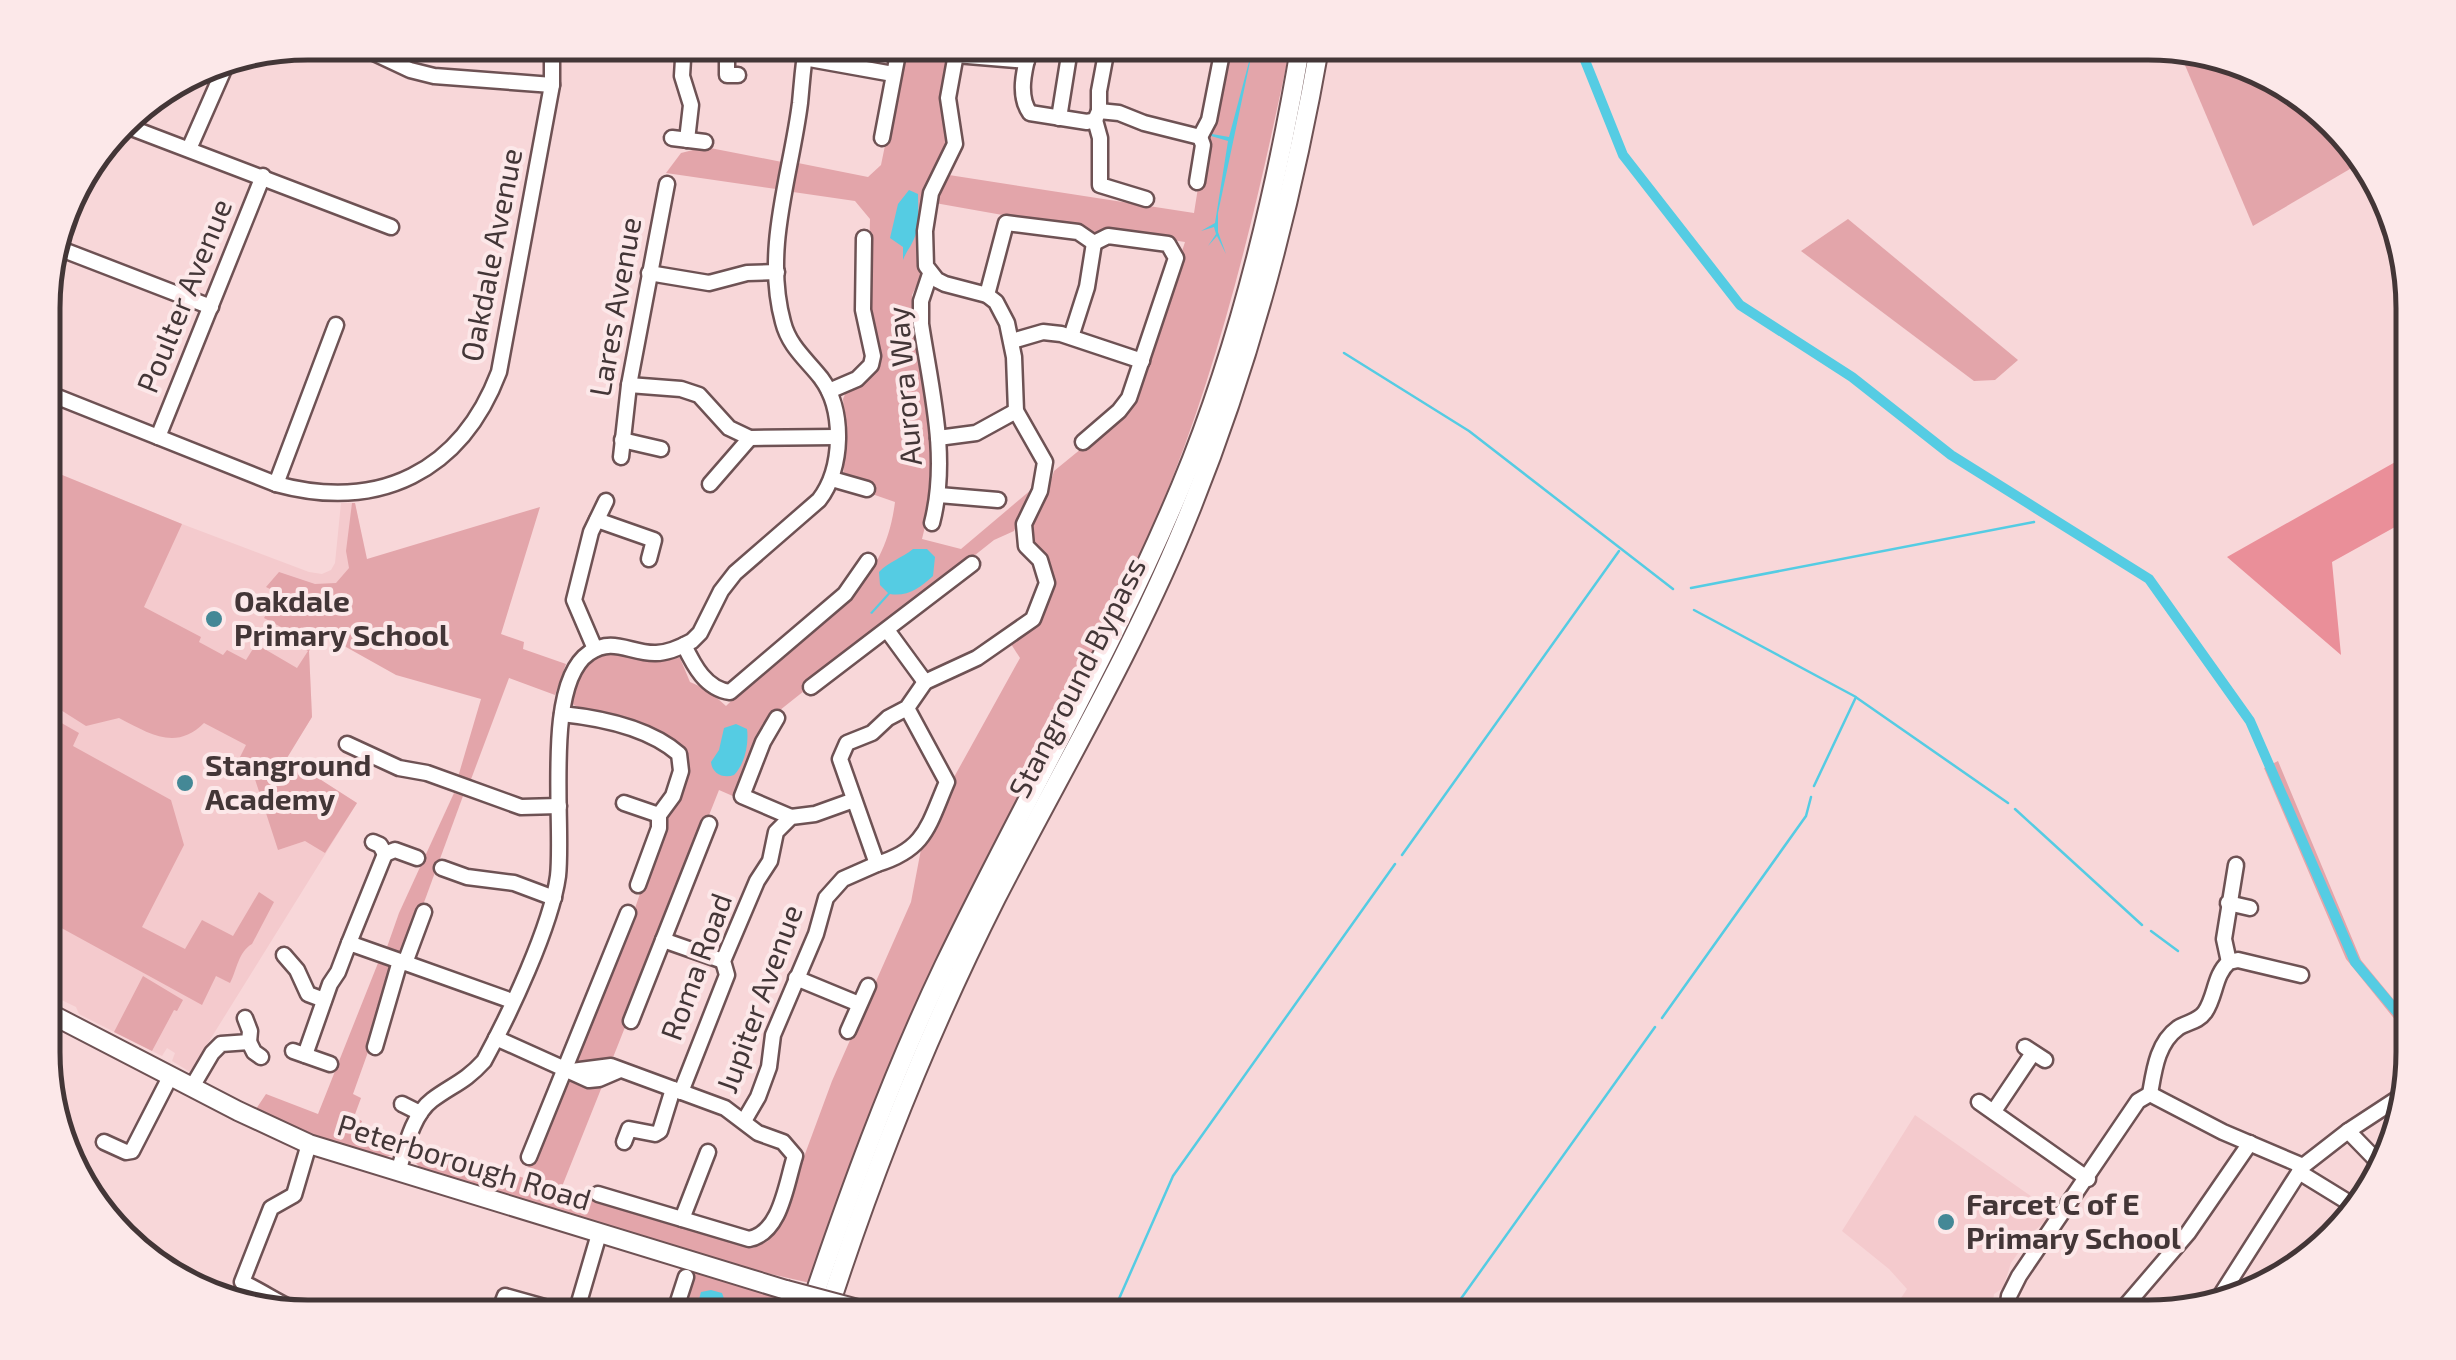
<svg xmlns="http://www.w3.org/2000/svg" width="2456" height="1360" font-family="'Exo 2',sans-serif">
  <rect width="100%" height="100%" fill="#f8d7d9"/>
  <g fill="#f4cacd">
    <path d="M 45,468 L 182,524 L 309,572 L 322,574 L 331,570 L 335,563 L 341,503 L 355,503 L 366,559 L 309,651 L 312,717 L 286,758 L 357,803 L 190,1072 L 172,1061 L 175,1053 L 167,1048 L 162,1056 L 79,1014 L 76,1007 L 45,992 Z"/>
    <path d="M 1915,1115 L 2055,1213 L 2034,1231 L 2011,1263 L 2003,1288 L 1994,1294 L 1992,1310 L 1996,1317 L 1916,1317 L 1897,1304 L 1907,1289 L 1889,1269 L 1842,1231 Z"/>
  </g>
  <g fill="#e3a5aa">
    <path d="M 906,43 L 953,43 L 949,138 C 945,159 932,176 925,197 C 916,220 917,252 921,276 L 912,295 L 932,461 L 931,502 L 922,539 L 961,549 L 1032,489 L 1014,531 L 994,540 L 765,722 L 735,797 L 719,790 L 612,1060 L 588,1066 L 572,1063 L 634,911 L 667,816 C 679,801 696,769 685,750 C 678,738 622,720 607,715 C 594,711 580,711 570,702 C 575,680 588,649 615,652 C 626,654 636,660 647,660 C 658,660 669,657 680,658 L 690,682 L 708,690 L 726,706 C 743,690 759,672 777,658 C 834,611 885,583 895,502 L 872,494 L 872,484 L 843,478 L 846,434 L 843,399 L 846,392 L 868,378 L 875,368 L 868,305 L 870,219 L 855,201 L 793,192 L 798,163 L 868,177 L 881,165 Z"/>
    <path d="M 1232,43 L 1291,43 C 1257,207 1219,373 1152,528 C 1091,671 1010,805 943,946 C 891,1055 849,1169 810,1283 L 719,1262 L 424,1173 L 413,1159 L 417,1144 L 524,1178 L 567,1075 L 603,1084 L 561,1189 L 753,1248 L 768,1241 L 778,1227 L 832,1081 L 911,902 L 922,844 L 953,779 L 1020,658 L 1011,644 C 1035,624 1054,604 1053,570 C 1048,560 1038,555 1033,545 C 1020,522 1049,493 1054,471 L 1131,408 L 1185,242 L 1112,231 L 1102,231 L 1094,235 L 1050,219 L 1020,218 L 935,203 L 949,175 L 1194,213 L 1206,137 Z"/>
    <path d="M 2179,51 L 2280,78 L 2367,159 L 2253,226 Z"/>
    <path d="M 705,147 L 782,162 L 776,189 L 666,173 L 681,153 Z"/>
    <path d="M 1848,219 L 2018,360 L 1995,380 L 1974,381 L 1801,251 Z"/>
    <path d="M 45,468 L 182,524 L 144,607 L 201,637 L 199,642 L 223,655 L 227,650 L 246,660 L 256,644 L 297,668 L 308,651 L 291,641 L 294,634 L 264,618 L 278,593 L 266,587 L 279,572 L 315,584 L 336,583 L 349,568 L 346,551 L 352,503 L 355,503 L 367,559 L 540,507 L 501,634 L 524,642 L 523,649 L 566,664 L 555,695 L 509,678 L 470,782 L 458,777 L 481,699 L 396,675 L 321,633 L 309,651 L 312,717 L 287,758 L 357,803 L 325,853 L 305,841 L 278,850 L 252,770 L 237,770 L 236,765 L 246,745 L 204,723 C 176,751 150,734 119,718 L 86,726 L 45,700 Z"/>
    <path d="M 58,721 L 79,733 L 73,746 L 171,800 L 184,845 L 142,927 L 185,949 L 202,920 L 233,936 L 259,892 L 274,902 L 252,944 C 238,952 237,970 230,983 L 216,976 L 202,1005 L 45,919 L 45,746 Z"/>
    <path d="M 2278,761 L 2361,960 L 2413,1023 L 2413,1042 L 2346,959 L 2264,768 Z"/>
    <path d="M 454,793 L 463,796 L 404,957 L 386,950 L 399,913 Z"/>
    <path d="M 378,963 L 393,968 L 387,999 L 353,1094 L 361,1098 L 354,1117 L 362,1121 L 360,1127 L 401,1141 C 396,1154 390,1158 376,1158 L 294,1127 L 256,1109 L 266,1094 L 318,1114 Z"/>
    <path d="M 143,976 L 183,1000 L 177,1011 L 174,1010 L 152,1051 L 114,1032 Z"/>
    <path d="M 693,1271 L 777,1298 L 771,1317 L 679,1317 Z"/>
  </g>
  <path fill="#ea8f99" d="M 2413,452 L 2413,517 L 2332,562 L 2341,655 L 2227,557 Z"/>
  <g fill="#55cce3">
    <path d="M 1254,43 L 1218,213 L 1218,232 L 1226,254 L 1217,236 L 1208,246 L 1216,234 L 1214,227 L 1201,231 L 1215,223 L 1228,141 L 1211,136 L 1212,134 L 1229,137 Z"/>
    <path d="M 909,190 L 918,194 C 918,206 920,227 914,239 C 910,248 906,252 903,260 L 903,247 L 890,238 L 898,204 Z"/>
    <path d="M 913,549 L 927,549 L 935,557 L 933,576 C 920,588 907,597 890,594 L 872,614 L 870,613 L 888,593 L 880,585 L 879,572 C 888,562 902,558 913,549 Z"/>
    <path d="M 736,724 L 747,729 C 749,743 745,764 734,775 C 724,779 712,774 711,762 L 719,750 L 724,728 Z"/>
    <path d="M 711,1290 L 722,1293 L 726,1304 L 724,1317 L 694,1317 L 701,1292 Z"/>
  </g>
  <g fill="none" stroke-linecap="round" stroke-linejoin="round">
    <g stroke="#55cce3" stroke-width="2.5">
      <path d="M 1344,353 L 1469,431 L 1673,589"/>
      <path d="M 2043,516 L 2046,514"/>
      <path d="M 1691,588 L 2034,522"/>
      <path d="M 1694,610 L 1856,697 L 1814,786"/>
      <path d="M 1857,698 L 2008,803"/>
      <path d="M 2015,809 L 2142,925"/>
      <path d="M 1402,855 L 1619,551"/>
      <path d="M 2151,931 L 2178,951"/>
      <path d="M 1662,1018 L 1806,816 L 1811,797"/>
      <path d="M 1450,1314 L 1655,1027"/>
      <path d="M 1111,1317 L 1173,1176 L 1395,864"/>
    </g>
    <path stroke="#55cce3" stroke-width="10" d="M 1578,43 L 1623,155 L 1740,305 L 1852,377 L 1951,455 L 2149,579 L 2250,721 L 2355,962 L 2413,1031"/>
    <defs>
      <g id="minor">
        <path d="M 684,43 L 682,76 L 691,105 L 687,140"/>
        <path d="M 727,43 L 727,75 L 738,75"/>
        <path d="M 1031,43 C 1026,64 1016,94 1030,113 L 1087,122 L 1095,120 L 1099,111 L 1119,113 L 1144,123 L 1200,137"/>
        <path d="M 361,47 L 410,70 L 434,76 L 552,85"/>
        <path d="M 956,55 L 1027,61"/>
        <path d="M 804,58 L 893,74"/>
        <path d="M 1099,111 L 1099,91 L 1108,43"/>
        <path d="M 1059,118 L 1071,43"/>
        <path d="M 1095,120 L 1100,138 L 1100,185 L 1146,199"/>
        <path d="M 121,124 L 391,227"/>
        <path d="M 1200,137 L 1209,120 L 1224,43"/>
        <path d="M 672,138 L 705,142"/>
        <path d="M 882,138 L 900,43"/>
        <path d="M 189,149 L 229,58"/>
        <path d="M 1197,182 L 1203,145 L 1200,137"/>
        <path d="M 53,246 L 211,307"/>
        <path d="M 649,273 L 709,283 L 747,273 L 777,272"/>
        <path d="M 930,274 L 921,301 L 921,324 C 931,390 949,457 932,523"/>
        <path d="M 987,295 L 1006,223 L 1078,232 L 1094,243 L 1108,236 L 1168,244 L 1176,258 L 1129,398 L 1119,411 L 1083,442"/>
        <path d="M 1071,337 L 1087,287 L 1094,243"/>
        <path d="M 1012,341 L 1043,332 L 1061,334 L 1142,361"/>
        <path d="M 629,385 L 681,389 L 699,395 L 729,428 L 750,438 L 836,437"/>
        <path d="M 829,391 L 857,379 L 871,365 L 873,356 L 863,310 L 864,238"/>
        <path d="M 45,392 L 276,484 C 379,512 461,472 499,372 L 552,85 L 552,43"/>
        <path d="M 158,437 L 263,176"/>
        <path d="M 938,438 L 976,433 L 1016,411"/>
        <path d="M 622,440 L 661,449"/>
        <path d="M 621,457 L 629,385 L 667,184"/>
        <path d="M 832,479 L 867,489"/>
        <path d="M 276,484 L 336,325"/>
        <path d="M 710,484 L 750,438"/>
        <path d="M 939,495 L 998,500"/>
        <path d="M 597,520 L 654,540 L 649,559"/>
        <path d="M 887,630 L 925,682"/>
        <path d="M 684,645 C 694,666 706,689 730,692 L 845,594 L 868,561"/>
        <path d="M 595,649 L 574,600 L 591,532 L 606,501"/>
        <path d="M 811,687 L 972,564"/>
        <path d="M 907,708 L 947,782 C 928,826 926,849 877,864 L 840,759 L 847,743 L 872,733 L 888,718 L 907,708 L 925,682 L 977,658 L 1033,619 L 1047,583 L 1040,560 L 1026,546 L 1024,524 L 1040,491 L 1045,462 L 1016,411 L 1014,357 L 1007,323 L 996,302 L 987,295 L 945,284 L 937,280 L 926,266 L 925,231 L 931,193 L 955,144 L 948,98 L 958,43"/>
        <path d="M 562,714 C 601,718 648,727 679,754 L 681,771 L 673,796 L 659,815 L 659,828 L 638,885"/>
        <path d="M 777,718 L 763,742 L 742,796 L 791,817"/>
        <path d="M 347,744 L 399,768 L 427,773 L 521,807 L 559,806"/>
        <path d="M 624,803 L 659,815"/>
        <path d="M 373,842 L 380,845 L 385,854"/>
        <path d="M 385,854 L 395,850 L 417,858"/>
        <path d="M 442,868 L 467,877 L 514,883 L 554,898"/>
        <path d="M 2228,903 L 2250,908"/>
        <path d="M 663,940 L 723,961"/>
        <path d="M 349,943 L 385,854"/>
        <path d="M 284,955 L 297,970 L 308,994 L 324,1000"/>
        <path d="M 2229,962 L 2224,939 L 2236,865"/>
        <path d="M 405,963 L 424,912"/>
        <path d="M 796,978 L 859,1004"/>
        <path d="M 631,1021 L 709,824"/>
        <path d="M 848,1031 L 868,986"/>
        <path d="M 496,1038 L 589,1080 L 599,1079 L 620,1070"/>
        <path d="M 249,1042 L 254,1052 L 261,1057"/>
        <path d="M 375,1047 L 400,961 L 512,1001"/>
        <path d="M 2025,1047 L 2045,1060"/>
        <path d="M 293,1051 L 330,1064"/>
        <path d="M 305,1055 L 330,984 L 338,972 L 349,943 L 400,961"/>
        <path d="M 572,1071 L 611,1066 L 725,1108 L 758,1133 L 783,1142 L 795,1156 C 786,1184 781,1233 749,1239 L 598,1194"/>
        <path d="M 192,1087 L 212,1053 L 221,1044 L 249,1042 L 250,1031 L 245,1018"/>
        <path d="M 681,1092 L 727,975 L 723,961 L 757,881 L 770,861 L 776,832 L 791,817 L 815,814 L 854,800"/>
        <path d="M 2150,1094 C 2154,1071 2157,1043 2178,1028 C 2187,1022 2198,1022 2205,1012 C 2216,996 2214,975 2229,962 L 2238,960 L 2301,975"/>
        <path d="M 2150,1094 L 2223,1132 L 2303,1166"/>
        <path d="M 1979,1102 L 2088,1179"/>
        <path d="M 402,1104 L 420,1113"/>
        <path d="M 1994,1111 L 2033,1053"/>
        <path d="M 744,1121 L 758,1097 L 769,1067 L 773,1035 L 816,934 L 826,898 L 843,879 L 877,864"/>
        <path d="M 2348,1131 L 2383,1167"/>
        <path d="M 104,1142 L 126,1152 L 132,1151 L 170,1077"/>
        <path d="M 624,1142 L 629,1129 L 655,1134 L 660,1131 L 673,1089"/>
        <path d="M 309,1144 L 294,1195 L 271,1208 L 242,1282 C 266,1293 288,1310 313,1317"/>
        <path d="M 529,1157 L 628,913"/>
        <path d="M 398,1172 C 405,1150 412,1115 432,1100 C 452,1085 465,1082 484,1061 C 509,1015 551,927 558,876 C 564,824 543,684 589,653 C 613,636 631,654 656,653 C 668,653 681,647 692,641 L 700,633 L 721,591 L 735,573 L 819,500 C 843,469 845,410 821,378 C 806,359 789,346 783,322 C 763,249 791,175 800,103 C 802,83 803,63 807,43"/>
        <path d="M 2299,1172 L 2356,1207"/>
        <path d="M 682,1219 L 708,1152"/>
        <path d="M 2217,1301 L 2303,1166 L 2348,1131 L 2406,1093"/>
        <path d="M 575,1316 L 599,1234"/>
        <path d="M 497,1317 L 505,1296 L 580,1317"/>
        <path d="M 673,1317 L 686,1277"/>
        <path d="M 2006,1317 L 2009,1296 L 2019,1276 L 2138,1101 L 2150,1094"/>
        <path d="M 2116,1317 L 2188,1233 L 2250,1143"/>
      </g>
      <g id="major">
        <path d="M 45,1011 L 238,1111 L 309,1144 L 786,1290"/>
        <path d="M 861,1310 L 886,1317"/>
        <path d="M 807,1317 C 847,1198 890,1079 944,966 C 1021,805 1112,651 1181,486 C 1240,345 1276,193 1301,43"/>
        <path d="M 826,1317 C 872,1174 928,1033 996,898 C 1059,775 1130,656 1183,528 C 1248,372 1291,209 1320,43"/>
      </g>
    </defs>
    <use href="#minor" stroke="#6e5254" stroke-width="19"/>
    <use href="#major" stroke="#6e5254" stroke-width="22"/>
    <use href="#minor" stroke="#fff" stroke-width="14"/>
    <use href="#major" stroke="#fff" stroke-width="18"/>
    <defs>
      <path id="major-bridge" d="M 786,1290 L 861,1310"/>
    </defs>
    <use href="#major-bridge" stroke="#6e5254" stroke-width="22" stroke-linecap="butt"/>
    <use href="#major-bridge" stroke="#fff" stroke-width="18"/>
  </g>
  <g fill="#448896" stroke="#fce8e9" stroke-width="4">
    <circle cx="214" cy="619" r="10"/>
    <circle cx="185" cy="783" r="10"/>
    <circle cx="1946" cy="1222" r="10"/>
  </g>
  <g text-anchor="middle" stroke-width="8" stroke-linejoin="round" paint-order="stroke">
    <g font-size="30" fill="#433637" stroke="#fce8e9">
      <text transform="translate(492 255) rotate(-79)" y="10">Oakdale Avenue</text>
      <text transform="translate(185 296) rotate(-68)" y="10">Poulter Avenue</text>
      <text transform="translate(616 307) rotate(-80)" y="10">Lares Avenue</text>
      <text transform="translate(905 386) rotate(-95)" y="10">Aurora Way</text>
      <text transform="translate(1078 678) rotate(-63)" y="10">Stanground Bypass</text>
      <text transform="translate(697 967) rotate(-70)" y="10">Roma Road</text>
      <text transform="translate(760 999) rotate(-70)" y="10">Jupiter Avenue</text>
      <text transform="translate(464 1163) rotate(17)" y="10">Peterborough Road</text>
    </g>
    <g font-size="30" font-weight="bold" fill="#433637" stroke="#fce8e9" text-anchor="start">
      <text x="234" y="612">Oakdale<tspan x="234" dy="34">Primary School</tspan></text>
      <text x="205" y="776">Stanground<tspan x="205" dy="34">Academy</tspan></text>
      <text x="1966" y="1215">Farcet C of E<tspan x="1966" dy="34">Primary School</tspan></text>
    </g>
  </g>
  <path d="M0 0H2456V1360H0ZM308 60H2148A248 248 0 0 1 2396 308V1052A248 248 0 0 1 2148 1300H308A248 248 0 0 1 60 1052V308A248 248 0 0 1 308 60Z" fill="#fce8e9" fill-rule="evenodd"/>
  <path fill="none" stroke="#433637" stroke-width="5" d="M308 60H2148A248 248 0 0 1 2396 308V1052A248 248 0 0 1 2148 1300H308A248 248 0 0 1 60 1052V308A248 248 0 0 1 308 60Z"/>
</svg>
